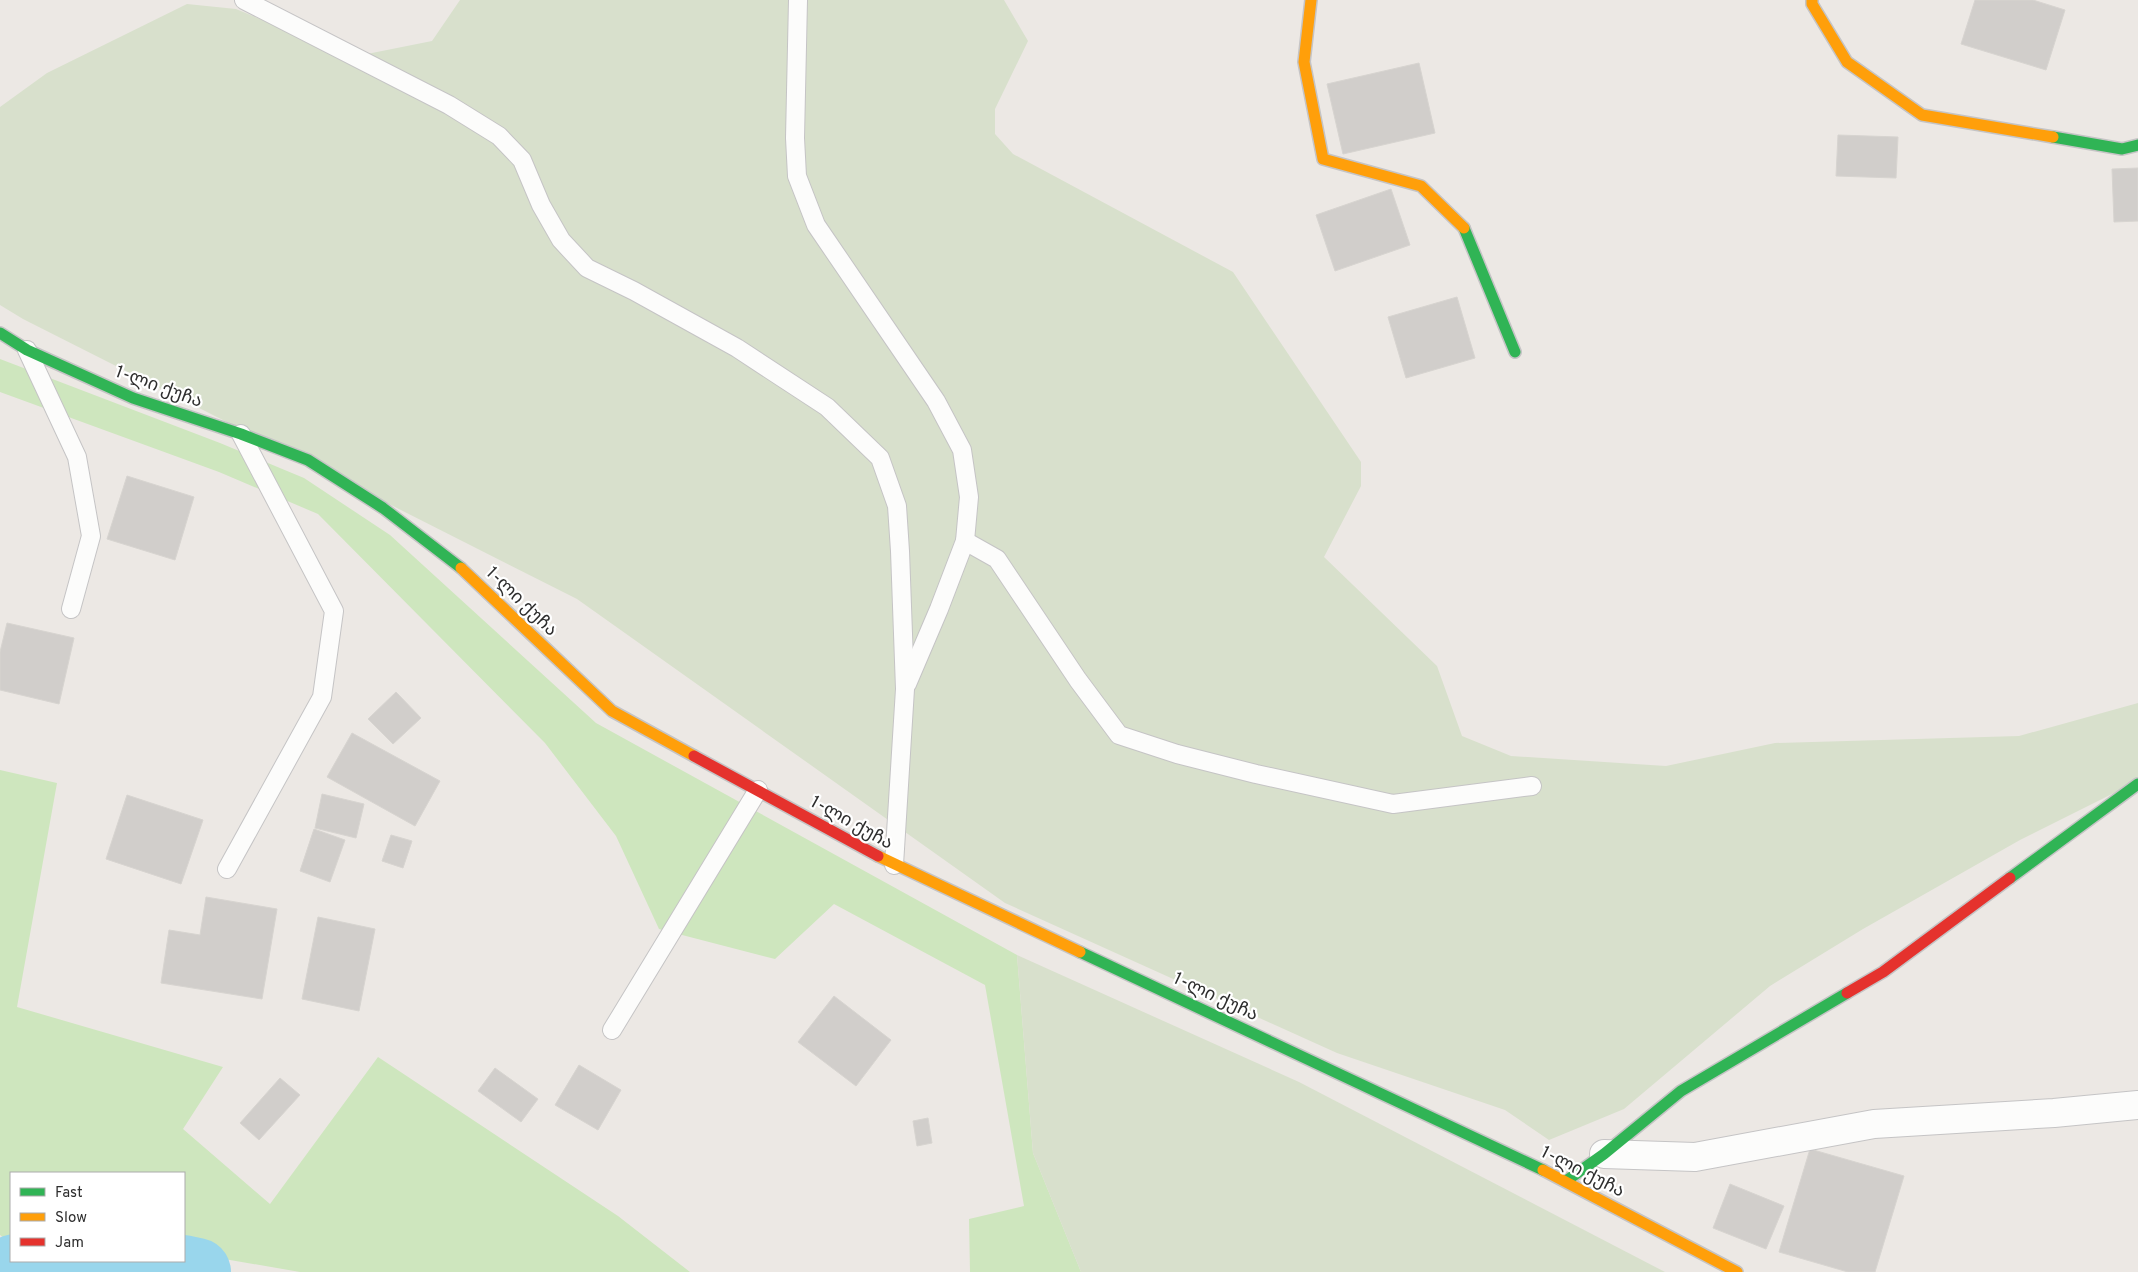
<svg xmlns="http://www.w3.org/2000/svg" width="2138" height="1272" font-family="Overpass,'Noto Sans Georgian',sans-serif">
  <rect width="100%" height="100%" fill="#ece8e4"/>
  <g fill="#cee6be">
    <path d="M 0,359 L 220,443 L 304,478 L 390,535 L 596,723 L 1017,955 L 1033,1153 L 1081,1272 L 970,1272 L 969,1219 L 1024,1206 L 985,985 L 834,904 L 775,959 L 659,929 L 616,836 L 545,743 L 318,514 L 219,472 L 0,392 Z"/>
    <path d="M 0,770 L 57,783 L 17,1007 L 223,1067 L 183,1129 L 270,1204 L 378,1057 L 618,1216 L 690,1272 L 300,1272 L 184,1252 L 184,1173 L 11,1173 L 11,1243 L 0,1235 Z"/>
  </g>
  <g fill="#d8e0cc">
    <path d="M 460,0 L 1004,0 L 1028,41 L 995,109 L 995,134 L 1013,154 L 1233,272 L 1361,462 L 1361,486 L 1324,557 L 1437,666 L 1462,736 L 1511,756 L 1666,766 L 1775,743 L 2019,736 L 2138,703 L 2138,781 L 2020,840 L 1863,929 L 1770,986 L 1624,1109 L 1549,1140 L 1505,1110 L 1337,1053 L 1005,903 L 577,599 L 23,319 L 0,305 L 0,107 L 47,73 L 187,4 L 236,9 L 352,57 L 432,41 Z"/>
    <path d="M 1017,955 L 1299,1082 L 1665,1272 L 1081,1272 L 1033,1153 Z"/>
  </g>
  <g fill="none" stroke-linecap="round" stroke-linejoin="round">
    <path stroke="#99d6ec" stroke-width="68" d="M 15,1268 L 183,1269 L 197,1272"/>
  </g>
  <g fill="#d1cecb" stroke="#d7d4d0">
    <path d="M 1975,0 L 2033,0 L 2065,10 L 2046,70 L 1961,44 Z"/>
    <path d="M 1419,63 L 1435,133 L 1343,154 L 1327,84 Z"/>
    <path d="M 1838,135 L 1898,137 L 1896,178 L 1836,176 Z"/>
    <path d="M 2138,168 L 2138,221 L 2114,222 L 2112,169 Z"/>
    <path d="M 1391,189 L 1410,245 L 1335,271 L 1316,215 Z"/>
    <path d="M 1457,297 L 1475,358 L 1406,378 L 1388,317 Z"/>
    <path d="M 127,476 L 194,497 L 175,560 L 107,539 Z"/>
    <path d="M 7,623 L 74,638 L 59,704 L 0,690 L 0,652 Z"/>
    <path d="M 396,692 L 421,718 L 393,744 L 368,719 Z"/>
    <path d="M 352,733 L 440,781 L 415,826 L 327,777 Z"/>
    <path d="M 322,794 L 364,804 L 356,838 L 315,828 Z"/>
    <path d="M 127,795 L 203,820 L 181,884 L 106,859 Z"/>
    <path d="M 314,829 L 345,840 L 330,882 L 300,871 Z"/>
    <path d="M 391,835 L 412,841 L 403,868 L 382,861 Z"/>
    <path d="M 206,897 L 277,909 L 262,999 L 161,983 L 169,930 L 200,935 Z"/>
    <path d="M 318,917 L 375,929 L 359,1011 L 302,999 Z"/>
    <path d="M 834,996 L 891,1040 L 856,1086 L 798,1042 Z"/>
    <path d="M 579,1065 L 621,1090 L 598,1130 L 555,1105 Z"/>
    <path d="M 495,1068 L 538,1099 L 521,1122 L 478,1091 Z"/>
    <path d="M 280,1078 L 300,1095 L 259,1140 L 240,1123 Z"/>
    <path d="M 928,1118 L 932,1143 L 917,1146 L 913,1121 Z"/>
    <path d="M 1810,1149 L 1904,1176 L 1875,1272 L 1848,1272 L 1779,1252 Z"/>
    <path d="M 1730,1184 L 1784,1206 L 1766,1249 L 1713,1228 Z"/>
  </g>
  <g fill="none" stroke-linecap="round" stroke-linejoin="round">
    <defs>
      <g id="lane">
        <path d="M 244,0 L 449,105 L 499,136 L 522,160 L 541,205 L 561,240 L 587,268 L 634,291 L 737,348 L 827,407 L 880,458 L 897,506 L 900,551 L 905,689 L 894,865"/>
        <path d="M 798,0 L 795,138 L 797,176 L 816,225 L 936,401 L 962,450 L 969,497 L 965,541 L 939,609 L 907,684"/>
        <path d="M 27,350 L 77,457 L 91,536 L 71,609"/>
        <path d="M 965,541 L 997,559 L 1078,680 L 1119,735 L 1177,754 L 1256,774 L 1393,804 L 1532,786"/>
        <path d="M 227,869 L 322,697 L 334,611 L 241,434"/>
        <path d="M 612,1030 L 758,790"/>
      </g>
      <path id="street" d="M 1604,1154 L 1695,1157 L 1874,1124 L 2054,1113 L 2138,1105"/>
      <g id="fast">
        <path d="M 2053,137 L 2122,149 L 2138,145"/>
        <path d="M 1464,228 L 1515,352"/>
        <path d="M 0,333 L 27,350 L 133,398 L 241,434 L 308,460 L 383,508 L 461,568"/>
        <path d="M 2010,878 L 2138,784"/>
        <path d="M 1080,952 L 1543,1170"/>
        <path d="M 1566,1181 L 1604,1154 L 1681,1091 L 1847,993"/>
      </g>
      <g id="slow">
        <path d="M 1311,0 L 1304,62 L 1323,159 L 1421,186 L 1464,228"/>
        <path d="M 1812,0 L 1812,4 L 1847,62 L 1922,115 L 2053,137"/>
        <path d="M 461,568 L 612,711 L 694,756"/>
        <path d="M 878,856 L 1080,952"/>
        <path d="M 1543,1170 L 1737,1272"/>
      </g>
      <g id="jam">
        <path d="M 694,756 L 878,856"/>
        <path d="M 1847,993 L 1883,972 L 2010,878"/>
      </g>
    </defs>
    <use href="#lane" stroke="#c5c4c5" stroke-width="20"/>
    <use href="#street" stroke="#c5c4c5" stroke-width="30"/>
    <use href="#fast" stroke="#c5c4c5" stroke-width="14"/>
    <use href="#slow" stroke="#c5c4c5" stroke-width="14"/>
    <use href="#jam" stroke="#c5c4c5" stroke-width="14"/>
    <use href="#lane" stroke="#fcfcfb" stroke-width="18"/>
    <use href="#street" stroke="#fcfcfb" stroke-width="28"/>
    <use href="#fast" stroke="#30b455" stroke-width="11"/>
    <use href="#slow" stroke="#ff9f0a" stroke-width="11"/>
    <use href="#jam" stroke="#e5322d" stroke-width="11"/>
  </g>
  <g text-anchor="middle" stroke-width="4.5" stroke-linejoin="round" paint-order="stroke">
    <g font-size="18" fill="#2e2e2e" stroke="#fff">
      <text transform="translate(159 386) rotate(20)" y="6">1-ლი ქუჩა</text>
      <text transform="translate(522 601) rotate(44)" y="6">1-ლი ქუჩა</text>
      <text transform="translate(852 822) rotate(29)" y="6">1-ლი ქუჩა</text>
      <text transform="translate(1216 996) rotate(25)" y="6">1-ლი ქუჩა</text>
      <text transform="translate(1583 1171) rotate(27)" y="6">1-ლი ქუჩა</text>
    </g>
  </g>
  <rect x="10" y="1172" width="175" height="90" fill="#ffffff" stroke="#ababab"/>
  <rect x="20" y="1188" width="25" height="8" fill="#30b455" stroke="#ababab"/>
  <text x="55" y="1197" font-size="15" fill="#2e2e2e">Fast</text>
  <rect x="20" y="1213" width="25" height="8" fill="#ff9f0a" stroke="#ababab"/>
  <text x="55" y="1222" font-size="15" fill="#2e2e2e">Slow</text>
  <rect x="20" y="1238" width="25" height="8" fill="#e5322d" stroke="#ababab"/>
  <text x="55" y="1247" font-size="15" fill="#2e2e2e">Jam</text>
</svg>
